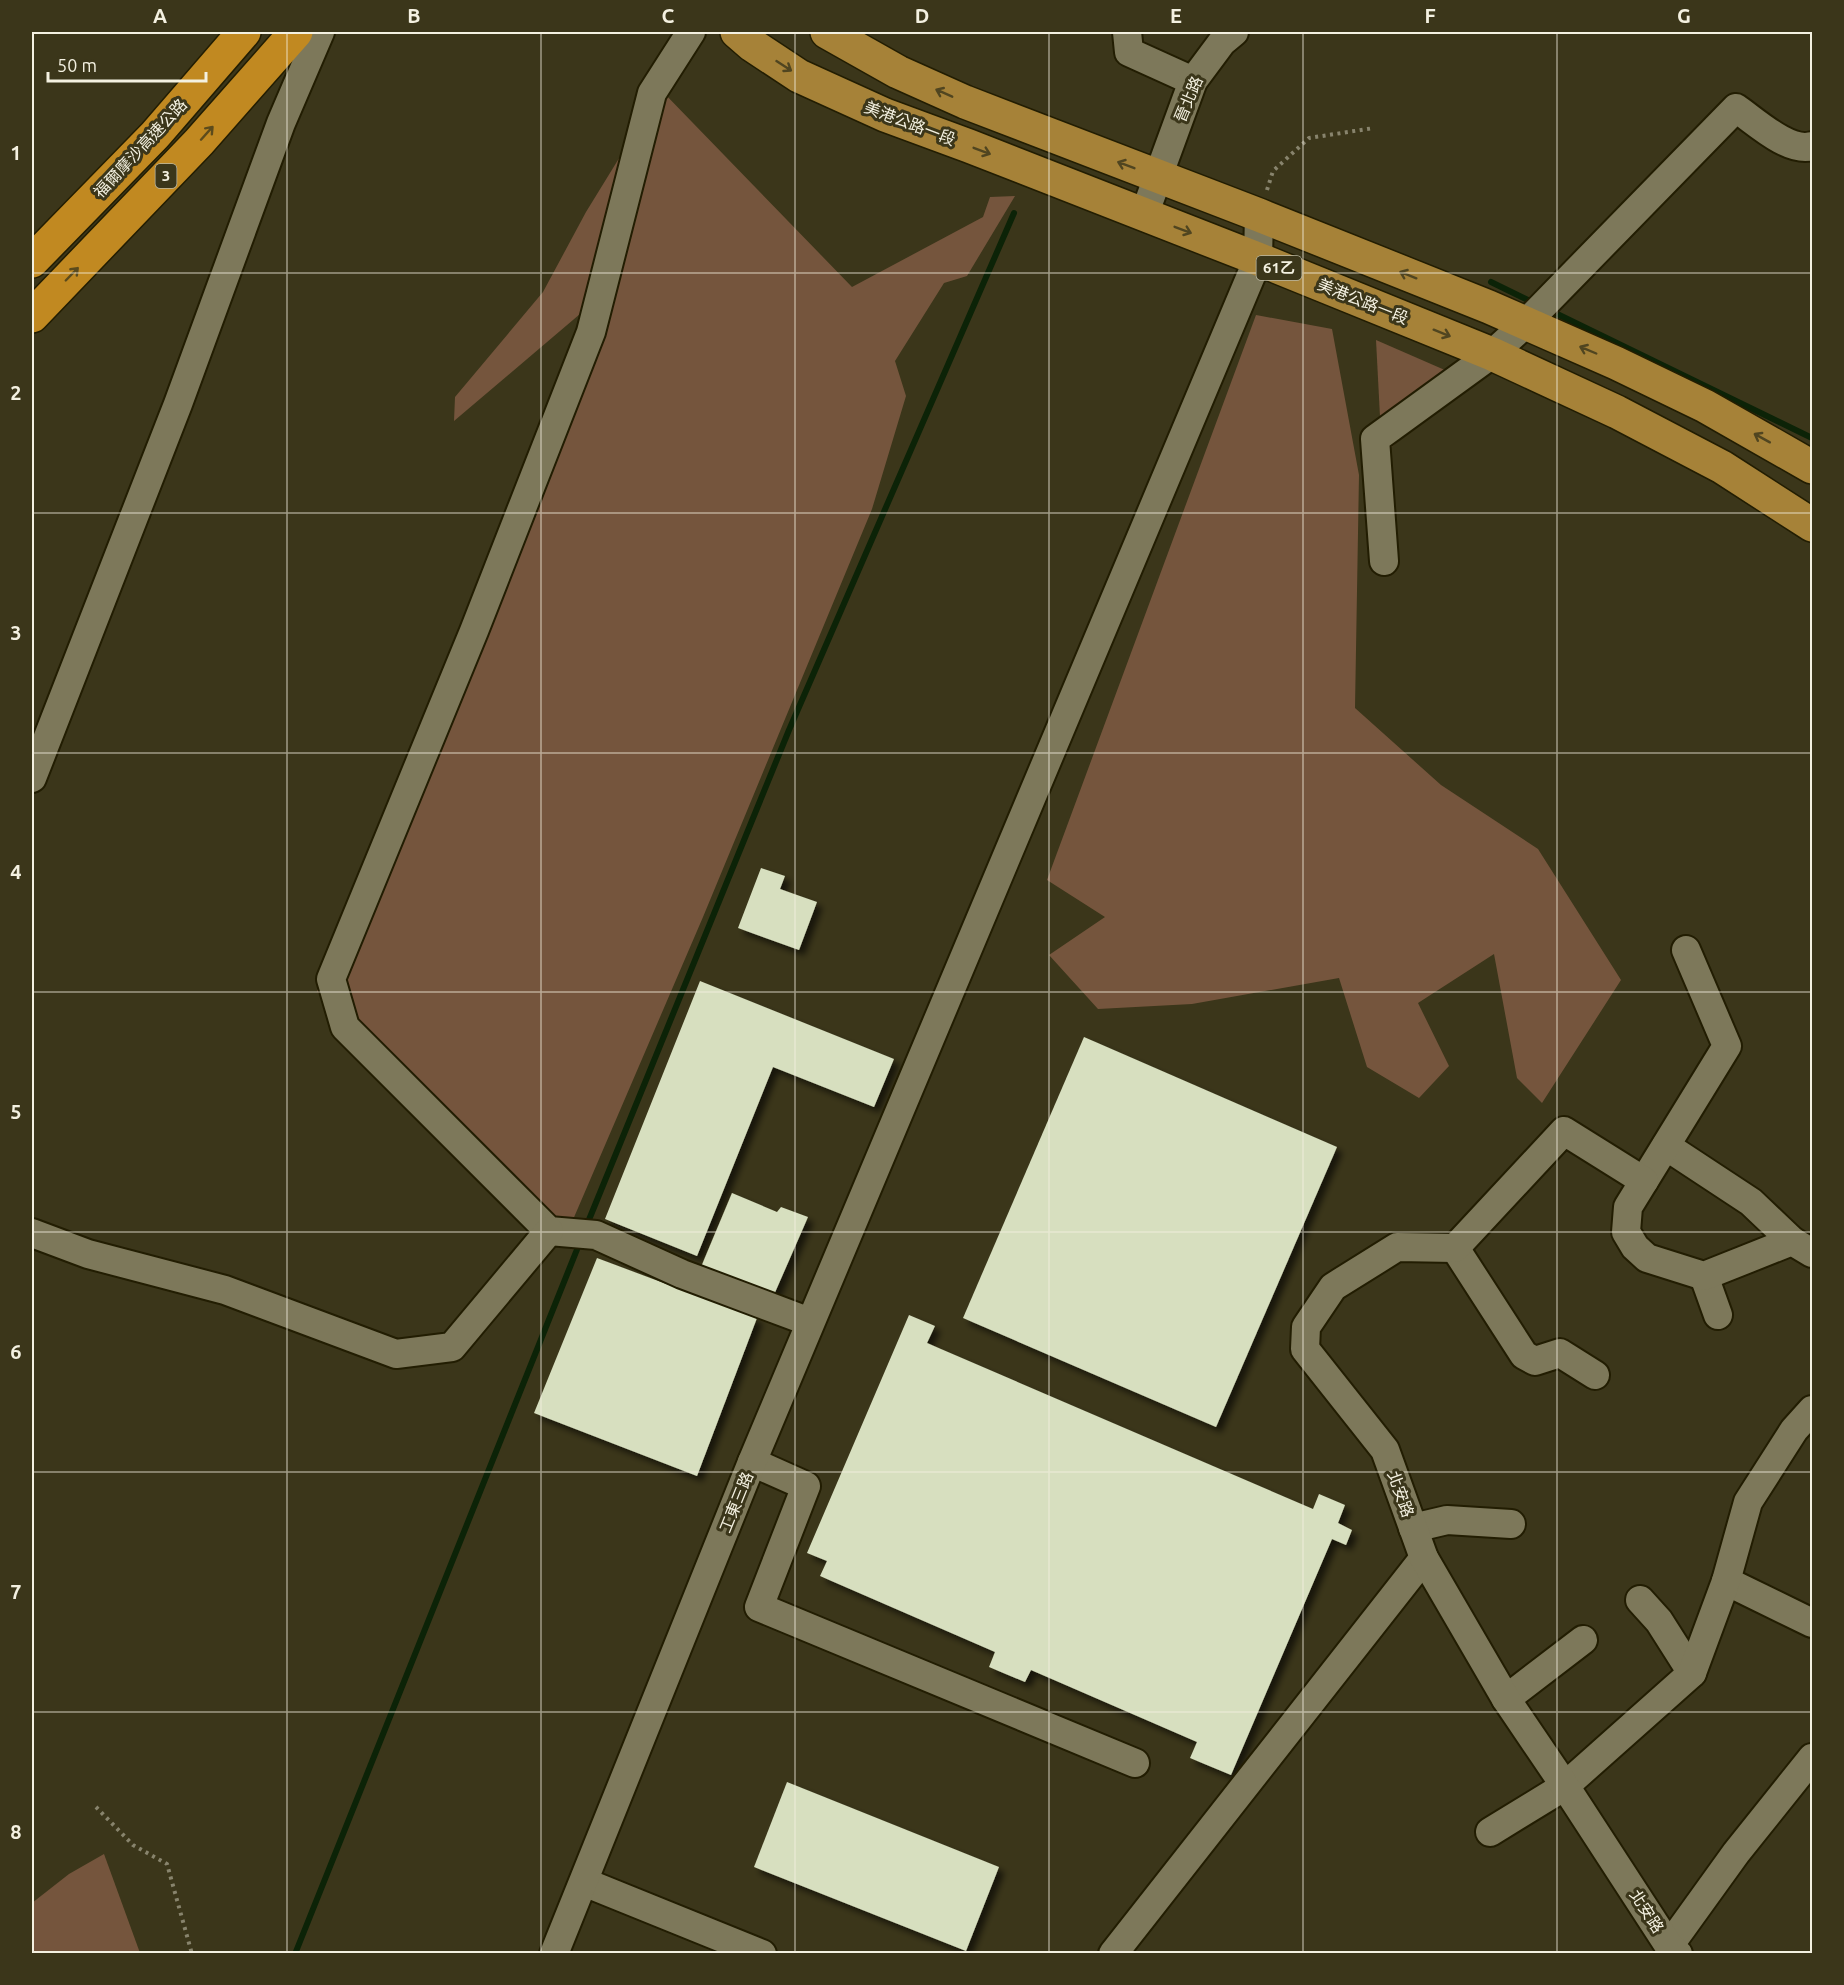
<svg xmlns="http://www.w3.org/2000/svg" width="1844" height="1985" font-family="Ubuntu,'Noto Sans TC',sans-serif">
  <defs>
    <filter id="shadow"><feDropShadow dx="5.5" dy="5.5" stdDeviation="3" flood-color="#0009"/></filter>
  </defs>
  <rect width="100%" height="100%" fill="#3b361a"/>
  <g fill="#75553d">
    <path d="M 661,90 L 852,287 L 983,217 L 990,197 L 1015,196 L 967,276 L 944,283 L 895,361 L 906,396 L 872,509 L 703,917 L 572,1222 L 552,1235 L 373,1072 L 317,991 L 436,730 L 524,542 L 581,389 L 580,314 L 454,421 L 455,397 L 543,292 L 586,212 Z"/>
    <path d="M 1256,315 L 1332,329 L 1359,475 L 1355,708 L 1441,785 L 1538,849 L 1621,980 L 1542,1103 L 1517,1078 L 1494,954 L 1418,1003 L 1449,1066 L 1419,1098 L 1367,1067 L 1339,978 L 1192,1004 L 1098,1009 L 1049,955 L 1105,917 L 1047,880 Z"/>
    <path d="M 1376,340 L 1470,381 L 1382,455 Z"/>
    <path d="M 104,1854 L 140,1953 L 32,1953 L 32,1903 L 69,1874 Z"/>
  </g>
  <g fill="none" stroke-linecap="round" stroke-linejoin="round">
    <g stroke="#0c2307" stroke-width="6">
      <path d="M 1491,282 L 1534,303"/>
      <path d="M 1549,310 L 1812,438"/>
      <path d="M 586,1227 L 789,730 L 1014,213"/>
      <path d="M 295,1954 L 580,1242"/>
    </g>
  </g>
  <g fill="#d7dfbf" filter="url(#shadow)">
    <path d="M 761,868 L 785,876 L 780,889 L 817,902 L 799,950 L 738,928 Z"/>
    <path d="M 700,981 L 894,1059 L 874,1107 L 773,1067 L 697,1256 L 605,1219 Z"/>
    <path d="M 1084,1037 L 1337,1147 L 1216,1427 L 963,1318 Z"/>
    <path d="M 732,1193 L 777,1212 L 781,1207 L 808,1217 L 773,1297 L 701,1267 Z"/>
    <path d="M 597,1258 L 757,1318 L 697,1476 L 534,1413 Z"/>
    <path d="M 909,1315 L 935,1326 L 927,1343 L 1313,1509 L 1319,1494 L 1345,1505 L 1338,1523 L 1352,1530 L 1346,1545 L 1332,1539 L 1231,1775 L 1190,1758 L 1197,1742 L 1031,1670 L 1025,1682 L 989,1667 L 995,1652 L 820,1576 L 827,1561 L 807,1553 Z"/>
    <path d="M 787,1782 L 999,1867 L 966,1951 L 754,1867 Z"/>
  </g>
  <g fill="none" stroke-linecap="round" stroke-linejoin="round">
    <defs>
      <g id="minor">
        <path d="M 691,32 L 652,93 L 591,332 L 474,631 L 331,979 L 345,1027 L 549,1231 L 596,1235 L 682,1274 L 810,1322"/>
        <path d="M 1127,32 L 1129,52 L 1193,81"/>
        <path d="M 1144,215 L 1193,81 L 1222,42 L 1234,32"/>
        <path d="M 1384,561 L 1375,439 L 1492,354 L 1525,324 L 1736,108 C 1755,121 1789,153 1812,146"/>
        <path d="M 32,778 L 178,404 L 281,123 L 320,32"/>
        <path d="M 1666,1146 L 1751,1202 L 1792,1241"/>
        <path d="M 1644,1181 L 1727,1046 L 1686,950"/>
        <path d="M 32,1233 L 88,1254 L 225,1290 L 396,1354 L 452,1347 L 549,1231"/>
        <path d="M 1455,1248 L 1524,1355 L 1535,1361 L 1560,1353 L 1595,1375"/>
        <path d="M 1704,1276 L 1718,1315"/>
        <path d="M 752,1462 L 806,1486 L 759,1607 L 1135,1763"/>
        <path d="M 1413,1528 L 1447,1520 L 1511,1524"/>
        <path d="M 1726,1581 L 1812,1623"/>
        <path d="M 1640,1600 L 1659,1621 L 1692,1673"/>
        <path d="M 1506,1699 L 1583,1640"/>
        <path d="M 1490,1832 L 1565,1786 L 1692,1673 L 1726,1581 L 1748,1502 L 1794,1430 L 1812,1410"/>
        <path d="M 584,1882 L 762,1954"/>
        <path d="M 1669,1946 L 1736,1853 L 1812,1758"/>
        <path d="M 554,1954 L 752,1462 L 1258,259 L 1259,215"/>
        <path d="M 1113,1954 L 1424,1558"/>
        <path d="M 1678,1954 L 1669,1946 L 1565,1786 L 1506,1699 L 1424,1558 L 1385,1450 L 1305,1349 L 1306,1327 L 1333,1287 L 1397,1247 L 1455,1248 L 1564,1131 L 1644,1181 L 1628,1207 L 1626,1232 L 1635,1247 L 1647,1258 L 1704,1276 L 1792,1241 L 1812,1253"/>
      </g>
      <g id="major">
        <path d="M 737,32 L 752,45 L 799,76 L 885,115 L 969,146 L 1258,259 L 1492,354 L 1617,412 L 1722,467 L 1812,525"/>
        <path d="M 827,32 L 898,72 L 965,102 L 1259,215 L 1489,307 L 1616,363 L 1705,406 L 1812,467"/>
      </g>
      <g id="highway">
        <path d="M 32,261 L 155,135 L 244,32"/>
        <path d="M 32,316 L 199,142 L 296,32"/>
      </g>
    </defs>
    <use href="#minor" stroke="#221d02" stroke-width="32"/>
    <use href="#major" stroke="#221d02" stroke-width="36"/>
    <use href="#highway" stroke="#221d02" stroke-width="36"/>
    <g stroke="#88846d" stroke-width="4" stroke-dasharray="3 4.5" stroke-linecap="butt">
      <path d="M 1267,190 L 1273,171 L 1309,138 L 1374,128"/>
      <path d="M 96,1807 L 133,1845 L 167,1864 L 192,1954"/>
    </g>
    <use href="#minor" stroke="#7d785a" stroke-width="28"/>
    <use href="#major" stroke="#a68238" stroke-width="33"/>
    <use href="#highway" stroke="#c18921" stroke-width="33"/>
  </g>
  <defs><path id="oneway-shaft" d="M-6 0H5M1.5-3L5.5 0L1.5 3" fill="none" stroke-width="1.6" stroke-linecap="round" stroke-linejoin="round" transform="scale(1.5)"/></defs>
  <g stroke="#504520">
    <use href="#oneway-shaft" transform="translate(784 66) rotate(33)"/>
    <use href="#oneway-shaft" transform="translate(944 93) rotate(-156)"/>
    <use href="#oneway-shaft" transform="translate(982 151) rotate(21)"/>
    <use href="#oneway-shaft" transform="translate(1126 165) rotate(-159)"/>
    <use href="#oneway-shaft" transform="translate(1183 230) rotate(21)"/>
    <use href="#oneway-shaft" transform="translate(1408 275) rotate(-158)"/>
    <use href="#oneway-shaft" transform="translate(1442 333) rotate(22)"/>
    <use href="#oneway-shaft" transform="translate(1588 350) rotate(-157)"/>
    <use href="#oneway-shaft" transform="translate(1762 438) rotate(-151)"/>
  </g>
  <g stroke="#5c4b1c">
    <use href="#oneway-shaft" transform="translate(207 133) rotate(-48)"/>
    <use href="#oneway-shaft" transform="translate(72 274) rotate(-46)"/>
  </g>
  <path fill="none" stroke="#f4f1e1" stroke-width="1.5" stroke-opacity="0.55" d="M 287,32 L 287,1954M 541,32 L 541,1954M 795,32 L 795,1954M 1049,32 L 1049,1954M 1303,32 L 1303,1954M 1557,32 L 1557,1954M 32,273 L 1812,273M 32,513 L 1812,513M 32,753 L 1812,753M 32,992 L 1812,992M 32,1232 L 1812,1232M 32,1472 L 1812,1472M 32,1712 L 1812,1712"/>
  <g text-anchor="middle" stroke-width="6" stroke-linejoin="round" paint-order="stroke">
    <g fill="#3b361a" stroke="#bcb9a5" stroke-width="1.5">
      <rect x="155.5" y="164" width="21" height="24" rx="4.5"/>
      <rect x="1256.5" y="256" width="45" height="24" rx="4.5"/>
    </g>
    <g font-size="15" font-weight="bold" fill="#f4f1e1">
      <text x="166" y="181">3</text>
      <text x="1279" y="273">61乙</text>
    </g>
    <g font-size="16" fill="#f4f1e1" stroke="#3b361a">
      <text transform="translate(1188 99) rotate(-67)" y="6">晉北路</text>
      <text transform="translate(910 123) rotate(21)" y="6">美港公路一段</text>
      <text transform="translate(140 148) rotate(-47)" y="6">福爾摩沙高速公路</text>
      <text transform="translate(1363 301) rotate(22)" y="6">美港公路一段</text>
      <text transform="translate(1401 1494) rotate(70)" y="6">北安路</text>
      <text transform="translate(736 1502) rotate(-68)" y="6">工東三路</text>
      <text transform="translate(1647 1911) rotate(57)" y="6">北安路</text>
    </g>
  </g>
  <rect width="1844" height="1985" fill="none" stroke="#3b361a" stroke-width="66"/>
  <path d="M48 72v9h158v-9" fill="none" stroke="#f4f1e1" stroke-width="3"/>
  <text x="57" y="72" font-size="18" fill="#f4f1e1" stroke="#3b361a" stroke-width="4.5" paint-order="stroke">50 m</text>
  <rect x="33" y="33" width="1778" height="1919" fill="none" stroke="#f4f1e1" stroke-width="2"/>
  <g font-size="20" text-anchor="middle" font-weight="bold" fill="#f4f1e1">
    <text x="160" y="23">A</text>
    <text x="414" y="23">B</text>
    <text x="668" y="23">C</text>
    <text x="922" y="23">D</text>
    <text x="1176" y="23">E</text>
    <text x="1430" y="23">F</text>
    <text x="1684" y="23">G</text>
    <text x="16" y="160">1</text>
    <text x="16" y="400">2</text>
    <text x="16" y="640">3</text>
    <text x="16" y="879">4</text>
    <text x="16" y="1119">5</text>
    <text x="16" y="1359">6</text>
    <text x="16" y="1599">7</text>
    <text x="16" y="1839">8</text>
  </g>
</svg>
